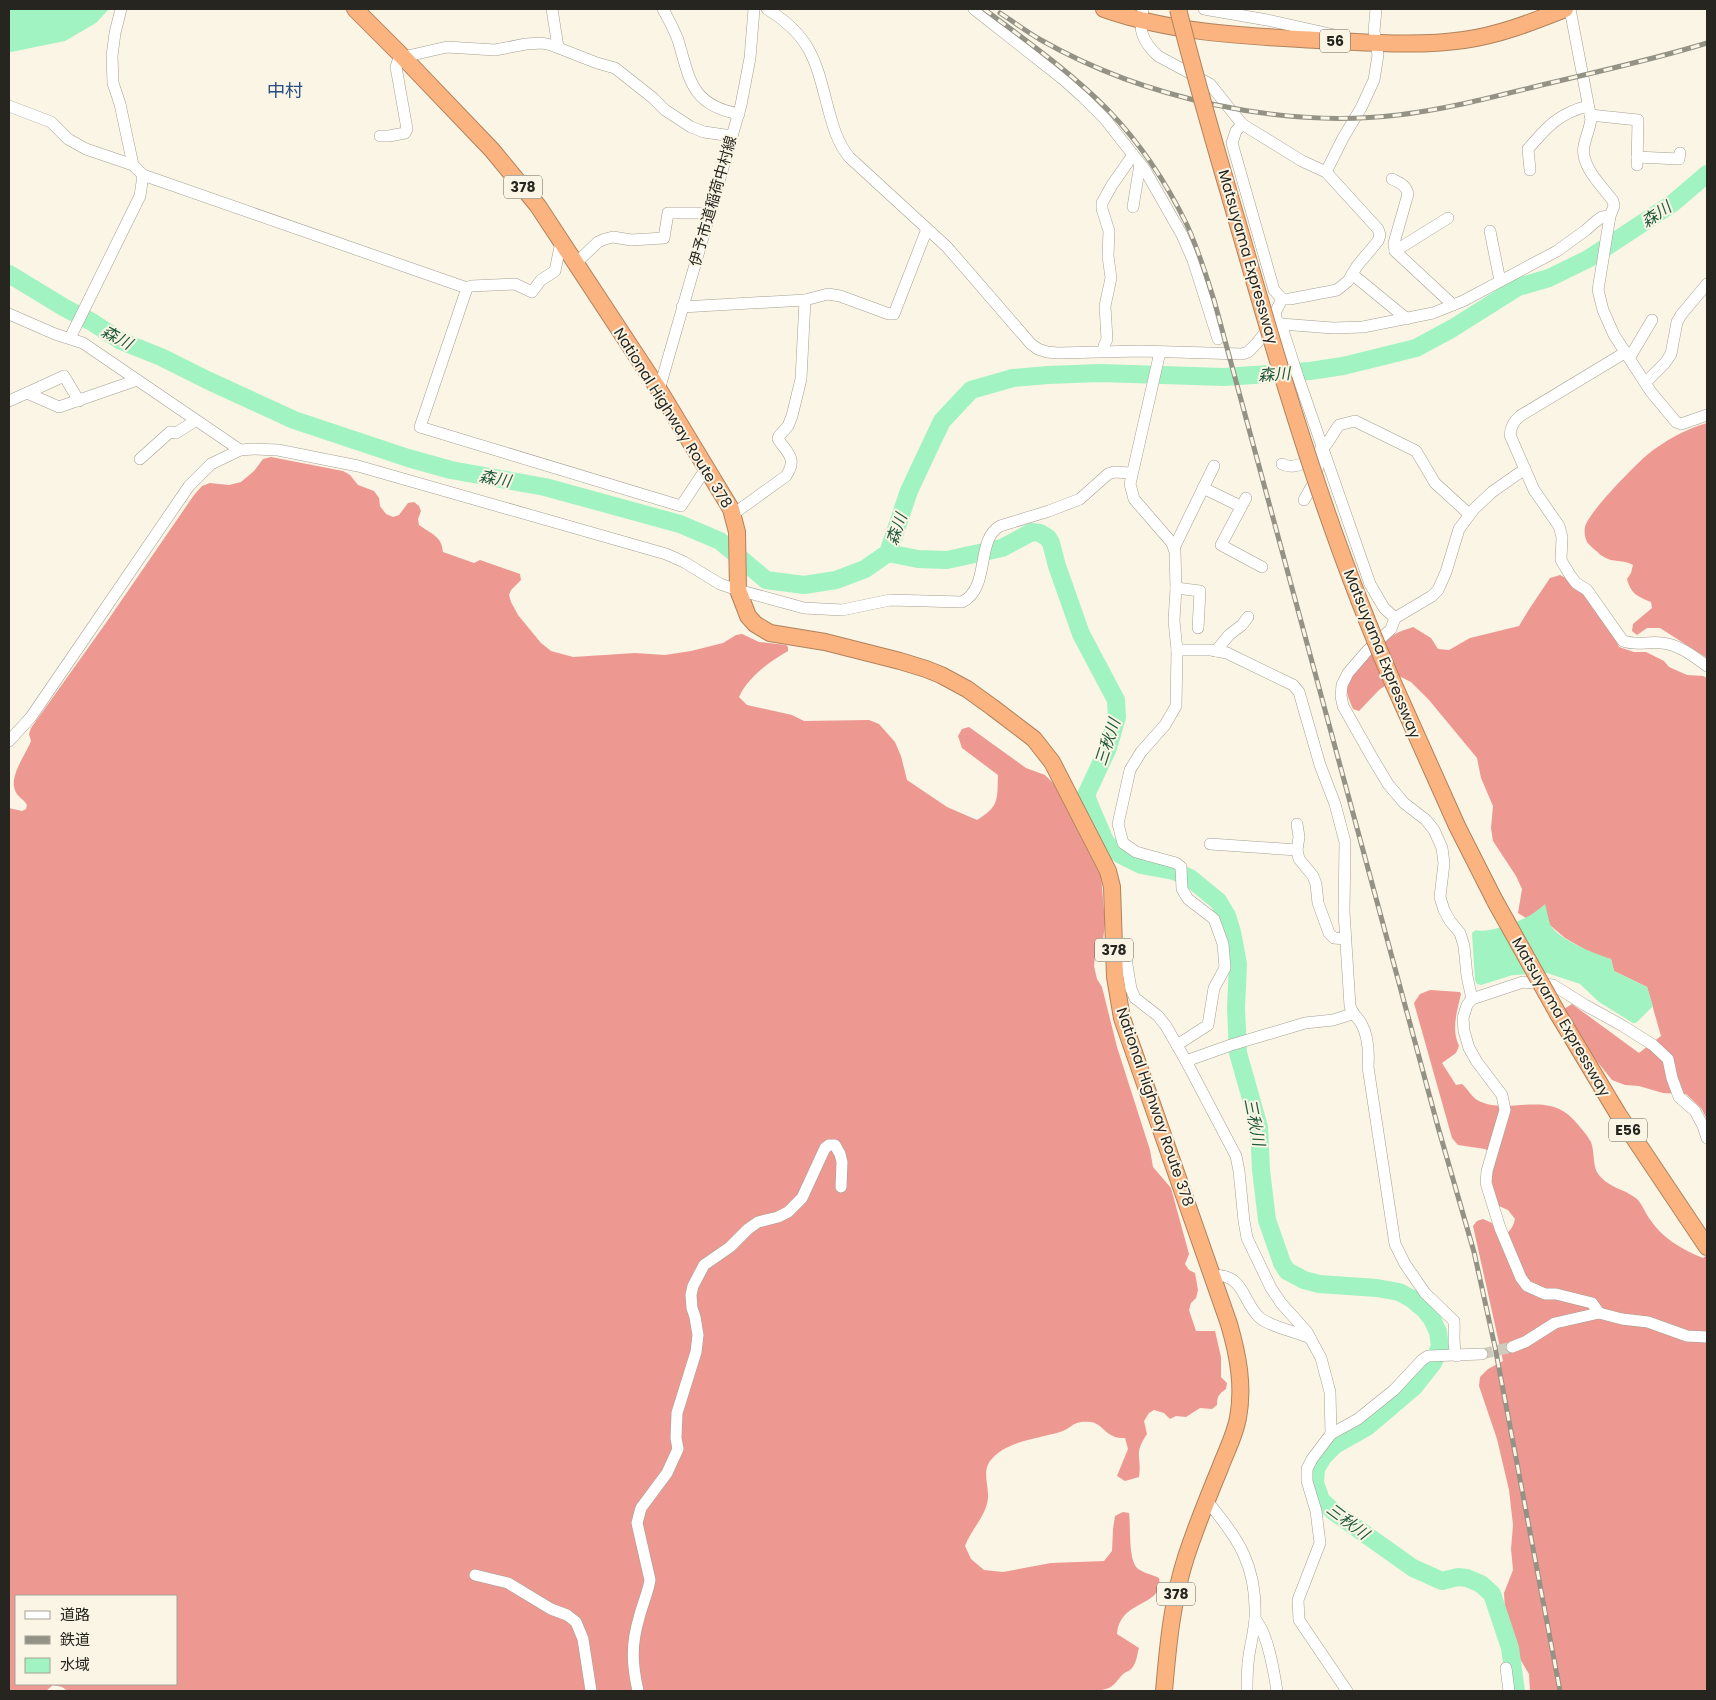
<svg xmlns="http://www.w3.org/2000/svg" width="1716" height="1700" font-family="Poppins,'Noto Sans JP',sans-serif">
  <rect width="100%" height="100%" fill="#faf5e5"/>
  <g fill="#ee9892" fill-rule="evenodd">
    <path d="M 1707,423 L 1707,658 L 1660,628 L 1647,628 L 1637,635 L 1632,631 L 1633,624 L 1652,608 L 1651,602 C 1637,596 1631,594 1627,579 L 1631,573 L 1633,565 C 1623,559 1613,563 1604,557 C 1601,556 1598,552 1595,550 C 1592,547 1589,545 1587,542 C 1585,537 1584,533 1585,527 C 1588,513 1634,466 1647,455 C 1664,441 1686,429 1707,423 Z"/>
    <path d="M 271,457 L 343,471 L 350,475 L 358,485 L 374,491 L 379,498 L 380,506 L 386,514 L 393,517 L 399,515 L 408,503 L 414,502 L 419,506 L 421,511 L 418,519 L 419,525 C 431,534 442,536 443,552 L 474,563 L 480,560 L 520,574 L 521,580 L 511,590 L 509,595 L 511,602 L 518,615 L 541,643 L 551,651 L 573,657 L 635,653 L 665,655 L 691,651 L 723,643 L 736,635 L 742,634 L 759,642 L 786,645 L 788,647 L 788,651 C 769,662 749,676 739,697 L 747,705 L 792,715 L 804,721 L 869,720 L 879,724 L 895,742 L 901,756 L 907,780 L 947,807 L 977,820 C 1000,806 997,799 998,775 L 962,748 L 958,736 L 962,729 L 969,727 L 1026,768 L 1045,775 L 1054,784 L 1101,876 L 1105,923 L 1103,940 L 1095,957 L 1094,966 L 1097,979 L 1102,987 L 1117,1047 L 1150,1150 L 1153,1167 L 1171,1188 L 1189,1254 L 1185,1264 L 1189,1270 L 1195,1273 L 1198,1290 L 1196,1298 L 1191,1303 L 1189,1310 L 1196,1331 L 1215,1331 L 1221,1357 L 1221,1377 L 1227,1383 L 1226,1389 C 1219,1394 1217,1396 1217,1405 L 1212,1409 L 1200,1408 L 1186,1417 L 1176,1416 L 1170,1419 L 1164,1413 L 1154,1410 L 1149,1413 L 1144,1421 L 1147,1434 C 1133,1455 1142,1455 1139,1477 L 1125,1481 L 1117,1476 L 1128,1449 L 1125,1438 C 1121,1438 1117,1438 1113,1436 C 1105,1433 1100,1423 1091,1422 C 1072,1420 1073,1428 1060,1432 C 1037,1439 1005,1441 990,1461 C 982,1472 989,1486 988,1498 C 986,1517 971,1529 965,1546 L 971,1559 L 984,1570 L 1003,1572 L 1051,1563 L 1104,1561 L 1112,1551 L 1113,1529 L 1115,1516 L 1123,1512 L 1129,1513 C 1131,1528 1128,1558 1137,1568 C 1141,1572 1153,1575 1159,1578 C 1165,1607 1119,1599 1117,1634 L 1139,1648 C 1137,1654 1137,1662 1132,1668 C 1130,1671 1125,1672 1122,1675 C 1112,1687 1112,1689 1095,1691 L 68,1691 L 62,1687 L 53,1685 L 46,1691 L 9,1691 L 9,808 L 22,811 L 26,809 L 27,805 C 24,799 17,797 15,790 C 9,776 26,754 31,741 L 29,734 L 31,728 L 108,620 L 194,495 L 202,486 L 210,483 L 229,485 L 241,482 L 254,471 L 263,459 ZM 16,1596 L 176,1596 L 176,1684 L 16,1684 Z"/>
    <path d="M 1560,575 C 1580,584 1613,626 1619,647 L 1634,652 L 1646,652 L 1664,661 L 1669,667 L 1687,675 L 1703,676 L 1707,678 L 1707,1119 L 1701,1108 L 1686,1094 L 1663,1093 L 1639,1086 L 1625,1085 L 1612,1080 L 1595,1059 L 1564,1009 L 1572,1004 L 1639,1053 L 1661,1036 L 1647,987 L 1614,971 L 1611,959 L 1591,953 L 1565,938 L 1551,926 L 1526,918 L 1518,913 L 1522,889 L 1516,876 L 1493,841 L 1491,828 L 1493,806 L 1481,778 L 1477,758 L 1429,700 L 1411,682 L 1401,677 L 1380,689 L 1359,711 L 1353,709 C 1351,703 1346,695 1347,687 C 1350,668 1382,640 1399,632 C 1403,630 1409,629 1413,627 L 1431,638 L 1438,649 L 1449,650 L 1470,638 L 1519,626 L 1528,611 L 1550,578 Z"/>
    <path d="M 1430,990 L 1460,992 L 1461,994 C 1457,1012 1451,1029 1459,1046 L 1456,1053 L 1442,1063 L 1456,1085 L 1462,1084 C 1467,1088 1472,1097 1477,1100 C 1504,1115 1540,1094 1566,1113 C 1573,1118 1587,1134 1591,1142 C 1595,1152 1592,1167 1599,1175 C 1609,1188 1625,1189 1637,1199 C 1642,1204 1645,1212 1649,1218 C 1661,1237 1682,1250 1703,1258 L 1707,1255 L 1707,1691 L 1530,1691 L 1529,1674 L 1520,1659 L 1505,1610 L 1504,1593 L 1513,1570 L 1511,1549 L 1513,1525 L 1509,1490 L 1497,1439 L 1479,1386 L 1480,1377 L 1488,1369 L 1503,1361 L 1473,1226 L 1477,1221 L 1483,1219 L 1492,1223 L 1499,1239 C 1508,1233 1513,1229 1515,1219 L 1508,1210 L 1499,1206 L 1491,1184 L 1495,1156 L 1485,1149 L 1458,1145 L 1452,1138 L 1414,1003 L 1420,994 Z"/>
  </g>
  <g fill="#a2f3c2">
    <path d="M 9,9 L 109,9 L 96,23 L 65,41 L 11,52 L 9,51 Z"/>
    <path d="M 1545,904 C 1547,911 1548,918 1550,924 C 1556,939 1596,954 1611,959 L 1614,971 L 1647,987 L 1653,1006 L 1636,1023 L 1633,1023 L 1599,1002 L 1580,984 L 1547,973 L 1513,975 L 1481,985 L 1477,984 L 1475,980 L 1472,933 L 1476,930 C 1485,934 1515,923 1525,918 C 1532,915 1539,909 1545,904 Z"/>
  </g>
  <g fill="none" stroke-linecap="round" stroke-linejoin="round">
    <g stroke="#a2f3c2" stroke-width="18">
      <path d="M 9,274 L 65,308 L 92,322 L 121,341 L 161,357 L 207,380 L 294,420 L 408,458 L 451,470 L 545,487 L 680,524 L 720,541 L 766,580 L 804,585 L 836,580 L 865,569 L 888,553 L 909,491 L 931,444 L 942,421 L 971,390 L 1013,378 L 1048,375 L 1100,373 L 1224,377 L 1310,371 L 1343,366 L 1416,348 L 1453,328 L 1518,287 L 1549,278 L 1588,259 L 1673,203 L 1707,174"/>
      <path d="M 888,553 L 918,559 L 947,560 L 1002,548 L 1032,532 L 1040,533 L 1048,538 L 1051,543 L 1057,566 L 1081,634 L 1116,700 L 1117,717 L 1108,748 L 1086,795 L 1090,806 L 1106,843 L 1121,855 L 1141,865 L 1174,871 L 1190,878 L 1218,901 L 1227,916 L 1232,932 L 1238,964 L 1236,1008 L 1238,1053 L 1259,1127 L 1261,1170 L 1267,1220 L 1282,1263 L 1287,1271 L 1304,1280 L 1319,1284 L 1377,1288 L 1399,1292 L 1412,1299 L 1424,1309 L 1432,1319 L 1438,1332 L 1440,1346 L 1433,1363 L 1414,1387 L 1367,1427 L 1335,1445 L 1323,1457 L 1316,1469 L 1315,1483 L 1321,1500 L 1334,1512 L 1413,1568 L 1442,1581 L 1458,1577 L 1467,1578 L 1481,1584 L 1492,1594 L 1510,1648 L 1516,1691"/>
    </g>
    <path stroke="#d0cbbd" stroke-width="11" stroke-dasharray="11 5.5" stroke-linecap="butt" d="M 1482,1354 L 1512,1347"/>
    <defs>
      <g id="minor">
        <path d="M 121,9 L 115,33 L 112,56 L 113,83 L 120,104 L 133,165"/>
        <path d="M 552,9 L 558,47"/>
        <path d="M 663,9 C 668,19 674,29 678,40 C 690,80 691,105 739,114"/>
        <path d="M 767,9 C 811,36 816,61 828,108 C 833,126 837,142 849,157 L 947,247 L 1031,344 L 1038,349 L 1047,352 L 1058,353 L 1140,351 L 1242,354 L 1248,352 L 1257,343 L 1275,319 L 1276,311 L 1282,299 L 1290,299 L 1337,290 L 1348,281 L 1357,266 L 1378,241 L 1380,235 L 1378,229 L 1326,172 L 1302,161 L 1242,124 L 1210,84 L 1158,56 C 1142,41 1138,30 1143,9"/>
        <path d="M 974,9 L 1064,80 L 1084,98 L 1105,119 L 1145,170 L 1182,235 L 1193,260 L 1218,339"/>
        <path d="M 1204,9 L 1267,20 L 1339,36"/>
        <path d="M 1570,9 L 1591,119 C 1590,128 1586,136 1584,146 C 1580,166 1602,186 1613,201 L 1614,206 L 1610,216 L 1598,290 L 1603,310 L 1614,335 L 1651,392 L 1676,422 L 1681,424 L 1707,415"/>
        <path d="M 9,106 L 51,122 L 68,139 L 86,149 L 133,165 L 143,175 L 467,288 L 420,427 L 681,506 L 707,467"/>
        <path d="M 1590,115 L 1638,120 L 1637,165"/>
        <path d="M 1242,124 L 1236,131 L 1232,143 L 1274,290 L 1282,299"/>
        <path d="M 380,136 L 389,136 L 405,133 L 407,129 L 396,67 L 398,61 L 403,57 L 447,47 L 495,50 L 526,44 L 542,43 L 551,45 L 597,63 L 615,68 L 653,98 L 665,110 L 691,127 L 704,132 L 732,136"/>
        <path d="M 1637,157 L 1679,159 L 1680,153"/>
        <path d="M 1530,170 L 1528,149 C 1547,127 1559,113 1588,106"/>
        <path d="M 1326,172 L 1343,138 L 1361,108 L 1374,80 L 1378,55 L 1374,31 L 1376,9"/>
        <path d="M 1392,179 C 1400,183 1406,185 1408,194 L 1394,243 L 1395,251 L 1453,305"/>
        <path d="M 1133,207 L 1140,164"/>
        <path d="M 1490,231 L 1500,281"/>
        <path d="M 1395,251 L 1448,218"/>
        <path d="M 575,264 L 598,242 L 605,239 L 613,237 L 631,240 L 664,238 L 668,213 L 709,213"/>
        <path d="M 1352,274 L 1407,319"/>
        <path d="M 467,288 L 471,286 L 515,284 L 532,292 L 541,280 L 555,271 L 561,242"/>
        <path d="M 682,307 L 805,300 L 828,294 L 840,296 L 889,314 L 894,314 L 927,229"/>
        <path d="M 9,314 L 55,334 L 83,343 L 240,450"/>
        <path d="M 1275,319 L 1281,324 L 1333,328 L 1363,327 L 1433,313 L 1463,301 L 1557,251 L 1586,230 L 1595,222 L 1602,217 L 1610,216"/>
        <path d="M 1281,324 L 1298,377 L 1370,584 L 1384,608 L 1395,618"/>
        <path d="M 70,338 L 140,196 L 143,175"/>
        <path d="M 1104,351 L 1104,346 L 1107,339 L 1105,306 L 1111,278 L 1108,256 L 1109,231 L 1102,209 L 1102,203 L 1112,185 L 1133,155"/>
        <path d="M 1160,352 L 1130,484 L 1134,499 L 1172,543 L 1175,552 L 1176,588 L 1174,621 L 1177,650 L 1176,706 L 1165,725 L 1141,752 L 1130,770 L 1118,824 L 1123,843 L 1136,852 L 1176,863 L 1181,867 L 1182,889 L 1188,899 L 1214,919 L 1223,944 L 1225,968 L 1214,988 L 1208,1025 L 1177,1045"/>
        <path d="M 1626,352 L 1520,416 C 1513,422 1511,427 1510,435 L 1534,490 L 1559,526 L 1562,537 L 1561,560 L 1570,575 L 1576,583 L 1587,590 L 1623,641 C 1637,646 1648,641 1662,643 C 1680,645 1693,656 1707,666"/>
        <path d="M 1630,357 L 1652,320"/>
        <path d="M 1646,382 L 1665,363 L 1671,354 L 1677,322 L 1681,315 L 1707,284"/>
        <path d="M 659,390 L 741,105 L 750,58 L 754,9"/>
        <path d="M 27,393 L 64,376 L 79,401"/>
        <path d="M 9,401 L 27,393 L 59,407 L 137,380"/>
        <path d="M 140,459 L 170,432 L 176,433 L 195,421"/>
        <path d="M 1282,464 C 1296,471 1312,459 1322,449 C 1329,443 1333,433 1339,425 L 1355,421 L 1416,451 L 1435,483 L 1469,514"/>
        <path d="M 1203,488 L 1240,506"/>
        <path d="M 1246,498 L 1221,545 L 1262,567"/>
        <path d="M 1304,500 L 1313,484 L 1323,449"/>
        <path d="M 732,515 L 786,476 C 798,458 787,453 778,439 L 779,436 L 788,426 L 792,416 L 801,379 L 805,300"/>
        <path d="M 1174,548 L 1214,466"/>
        <path d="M 1176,588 L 1200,591 L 1198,628"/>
        <path d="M 1177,650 L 1211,650 L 1227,653 L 1293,685 L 1299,692 L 1320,765 L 1335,804 L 1345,842 L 1344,912 L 1350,1006 C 1353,1015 1356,1015 1361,1023 C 1368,1035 1369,1053 1368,1067 L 1395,1244 L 1405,1264 L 1425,1293 L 1454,1321 C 1455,1333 1452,1346 1457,1356"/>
        <path d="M 1216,651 L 1229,635 L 1242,625 L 1248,617"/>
        <path d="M 9,741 L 31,717 L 189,486 L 211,464 L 240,450 L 254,449 L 278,450 L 358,466 L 666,554 L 684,562 L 720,584 L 738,590 L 804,608 L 842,610 L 890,600 L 962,602 C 991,588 975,540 1000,526 L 1049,511 L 1080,499 L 1108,474 L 1114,472 L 1131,473"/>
        <path d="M 1297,824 L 1299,837 L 1297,850 L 1299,859 L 1313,876 L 1316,884 L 1318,903 L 1329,933 L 1334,938 L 1345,939"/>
        <path d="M 1210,844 L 1297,850"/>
        <path d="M 1114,955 L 1126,959 L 1131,989 L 1135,998 L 1158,1016 L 1166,1026 L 1186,1061 L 1236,1156 L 1239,1171 L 1244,1221 L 1247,1238 L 1271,1288 L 1281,1303 L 1307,1332 L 1321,1358 L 1330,1392 L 1331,1434"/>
        <path d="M 1472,999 L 1467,976 L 1464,946 L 1460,933 L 1450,921 L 1444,910 L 1440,897 L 1444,863 L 1442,848 L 1434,830 L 1426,820 L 1404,803 L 1388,784 L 1373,759 L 1343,706 L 1341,696 L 1342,685 L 1348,673 L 1367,651 L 1391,629 L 1395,618 L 1432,596 L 1438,590 L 1446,572 L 1459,529 L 1474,509 L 1492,492 L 1525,469"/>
        <path d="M 1186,1061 L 1231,1045 L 1305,1023 L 1333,1020 L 1352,1014"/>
        <path d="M 1213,1275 C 1245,1275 1241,1299 1259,1317 C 1268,1326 1297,1332 1310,1338"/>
        <path d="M 1599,1313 L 1592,1303 L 1556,1294 L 1545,1294 L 1527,1286 L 1521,1278 L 1500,1228 L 1486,1183 L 1487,1171 L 1505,1110 L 1502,1095 L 1477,1062 L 1469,1048 L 1464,1031 L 1463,1018 L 1467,1005 L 1472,999 L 1523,982 L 1553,985 L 1585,1005 L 1623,1026 L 1653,1045 L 1668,1059 L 1672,1078 L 1679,1097 L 1695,1111 L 1703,1126 L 1707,1138"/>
        <path d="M 1512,1347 L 1525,1342 L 1555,1323 L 1599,1313 L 1622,1319 L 1648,1322 L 1687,1336 L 1707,1337"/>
        <path d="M 1207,1501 C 1239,1539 1257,1566 1255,1618 C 1254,1634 1249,1649 1248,1664 C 1247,1673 1247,1682 1247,1691"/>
        <path d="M 475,1575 L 508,1583 L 551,1609 L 567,1615 L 576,1622 L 583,1639 L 591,1691"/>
        <path d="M 1255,1619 C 1268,1633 1274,1672 1277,1691"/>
        <path d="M 1506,1668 L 1509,1691"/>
        <path d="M 638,1691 C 632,1664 631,1645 639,1618 C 642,1605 648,1593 650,1580 L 637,1523 L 641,1508 L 667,1473 L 678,1449 L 676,1438 L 677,1413 L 696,1352 L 698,1335 L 695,1317 L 692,1308 L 691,1295 L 693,1286 L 704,1265 L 730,1247 L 748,1229 L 758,1222 L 778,1217 L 788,1212 L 802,1198 L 825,1148 L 829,1145 L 835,1145 L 840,1154 L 842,1162 L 841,1187"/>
        <path d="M 1347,1691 L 1299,1620 L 1298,1600 L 1320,1543 L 1316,1511 L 1307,1481 L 1307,1469 L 1312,1459 L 1331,1434 L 1358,1419 L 1394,1390 L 1422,1360 L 1428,1356 L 1482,1354"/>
      </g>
      <g id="highway">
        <path d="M 355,9 L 403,57 L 492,150 L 538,206 L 659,390 L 731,509 L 737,532 L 738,590 L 748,616 L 755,624 L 770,633 L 825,642 L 900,661 L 926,669 L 941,675 L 967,689 L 992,707 L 1034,739 L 1052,762 L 1108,871 L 1112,887 L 1115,977 L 1122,1018 L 1229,1324 C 1238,1355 1244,1386 1238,1418 C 1235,1435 1226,1452 1220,1468 C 1208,1497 1196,1527 1186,1557 C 1172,1601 1168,1645 1164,1691"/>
        <path d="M 1104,9 C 1172,33 1244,36 1317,40 C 1366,42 1415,47 1464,40 C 1500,35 1532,22 1565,9"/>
        <path d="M 1394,685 L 1457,826 L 1495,901"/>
        <path d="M 1558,1014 L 1618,1114 L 1707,1247"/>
      </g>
    </defs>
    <use href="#minor" stroke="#a5a092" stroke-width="12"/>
    <use href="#highway" stroke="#b1825d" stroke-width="18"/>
    <use href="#minor" stroke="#fff" stroke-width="11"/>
    <use href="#highway" stroke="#fbb47f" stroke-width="16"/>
    <defs>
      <g id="rail">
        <path d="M 984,9 C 1025,40 1072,73 1108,110 C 1140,143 1167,184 1187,225 C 1198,249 1206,275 1214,300 L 1438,1127 L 1474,1252 L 1495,1347 L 1560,1691"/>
        <path d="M 1000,13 C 1014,22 1027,32 1041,40 C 1143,98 1281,129 1398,115 C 1448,109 1497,96 1546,84 C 1600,71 1655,59 1707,43"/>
      </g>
    </defs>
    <use href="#rail" stroke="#949185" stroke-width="5"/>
    <use href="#rail" stroke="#faf5e5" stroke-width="3" stroke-dasharray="9" stroke-linecap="butt"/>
    <defs>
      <g id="highway-bridge">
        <path d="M 1178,9 C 1197,86 1220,162 1242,238 C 1285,389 1331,541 1394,685"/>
        <path d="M 1495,901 L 1558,1014"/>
      </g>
    </defs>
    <use href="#highway-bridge" stroke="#b1825d" stroke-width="18" stroke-linecap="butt"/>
    <use href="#highway-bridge" stroke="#fbb47f" stroke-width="16"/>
  </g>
  <g text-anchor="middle" stroke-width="4" stroke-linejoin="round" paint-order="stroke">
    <g fill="#faf5e5" stroke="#66635a" stroke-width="1">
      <rect x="1320" y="29.5" width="30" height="23" rx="4"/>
      <rect x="504" y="175.5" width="38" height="23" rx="4"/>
      <rect x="1095" y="938.5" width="38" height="23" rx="4"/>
      <rect x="1609" y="1118.5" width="38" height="23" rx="4"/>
      <rect x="1157" y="1582.5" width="38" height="23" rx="4"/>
    </g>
    <g font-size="14" font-weight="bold" fill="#27251f">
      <text x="1335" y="46">56</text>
      <text x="523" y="192">378</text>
      <text x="1114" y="955">378</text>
      <text x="1628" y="1135">E56</text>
      <text x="1176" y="1599">378</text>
    </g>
    <g font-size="15" fill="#27251f" stroke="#faf5e5">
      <text transform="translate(713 201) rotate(-74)" y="5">伊予市道稲荷中村線</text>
      <text transform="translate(1248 257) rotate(74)" y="5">Matsuyama Expressway</text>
      <text transform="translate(673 418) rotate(58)" y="5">National Highway Route 378</text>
      <text transform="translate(1382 654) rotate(68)" y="5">Matsuyama Expressway</text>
      <text transform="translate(1561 1017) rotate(60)" y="5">Matsuyama Expressway</text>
      <text transform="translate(1155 1107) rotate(71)" y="5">National Highway Route 378</text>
    </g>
    <g font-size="16" font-style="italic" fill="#1d5839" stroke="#faf5e5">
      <text transform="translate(1656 214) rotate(-34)" y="6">森川</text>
      <text transform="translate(117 337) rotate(28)" y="6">森川</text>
      <text transform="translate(1274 374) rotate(-4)" y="6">森川</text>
      <text transform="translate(495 478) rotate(10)" y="6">森川</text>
      <text transform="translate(896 529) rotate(-71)" y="6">森川</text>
      <text transform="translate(1107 742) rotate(-72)" y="6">三秋川</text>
      <text transform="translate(1255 1122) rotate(79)" y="6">三秋川</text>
      <text transform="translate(1348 1521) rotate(37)" y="6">三秋川</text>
    </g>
    <g font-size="18" fill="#274f84" stroke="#faf5e5">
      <text x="285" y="97">中村</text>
    </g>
  </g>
  <rect width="1716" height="1700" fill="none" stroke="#27251f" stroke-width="20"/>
  <rect x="15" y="1595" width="162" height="90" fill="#faf5e5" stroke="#a6a296"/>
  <rect x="25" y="1611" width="25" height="8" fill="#ffffff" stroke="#a6a296"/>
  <text x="60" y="1620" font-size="15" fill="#27251f">道路</text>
  <rect x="25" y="1636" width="25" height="8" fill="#949185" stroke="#a6a296"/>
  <text x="60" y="1645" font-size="15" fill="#27251f">鉄道</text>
  <rect x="25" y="1658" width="25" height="15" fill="#a2f3c2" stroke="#a6a296"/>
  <text x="60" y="1670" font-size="15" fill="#27251f">水域</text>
</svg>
